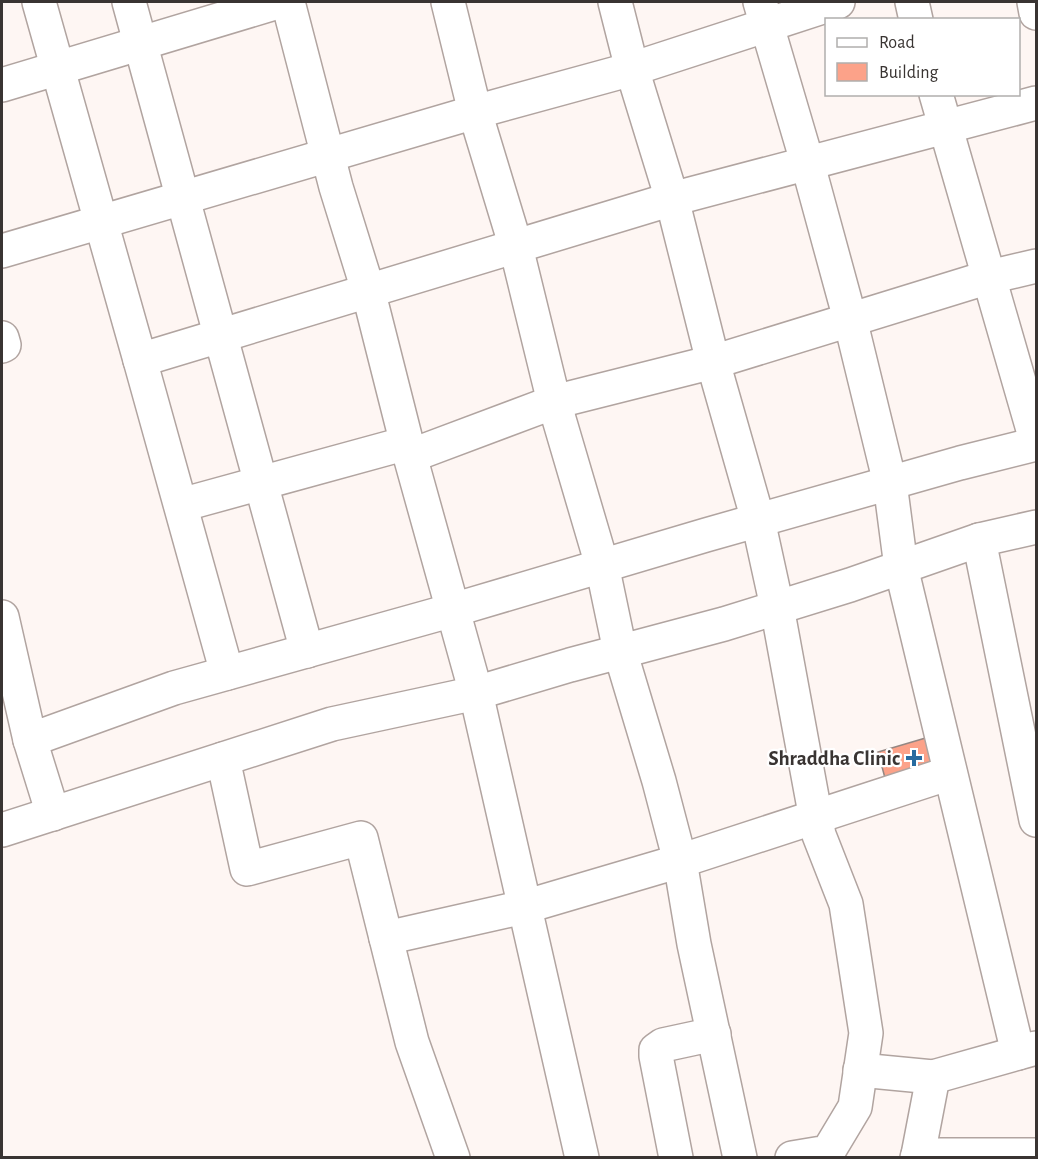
<svg xmlns="http://www.w3.org/2000/svg" width="1038" height="1159" font-family="'Alegreya Sans',sans-serif">
  <rect width="100%" height="100%" fill="#fef6f3"/>
  <path fill="#fca289" stroke="#948783" stroke-width="1.5" d="M 929,737 L 937,763 L 885,778 L 878,752 Z"/>
  <g fill="none" stroke-linecap="round" stroke-linejoin="round">
    <defs>
      <g id="minor">
        <path d="M 39,2 L 140,360 L 672,199 L 1036,103"/>
        <path d="M 129,2 L 307,651"/>
        <path d="M 288,2 L 336,187 L 368,290 L 410,456 L 476,693 L 582,1158"/>
        <path d="M 448,2 L 475,112 L 516,247 L 554,402 L 602,565 L 620,651 L 659,781 L 680,861 L 694,944 L 740,1158"/>
        <path d="M 615,2 L 632,69 L 672,199 L 713,362 L 758,520 L 777,607 L 819,835 L 846,904 L 866,1033 L 855,1107 L 828,1152 L 792,1158"/>
        <path d="M 760,2 L 808,165 L 850,319 L 890,483 L 901,567 L 1018,1053"/>
        <path d="M 912,2 L 916,20"/>
        <path d="M 1034,2 L 1036,13"/>
        <path d="M 2,85 L 278,2"/>
        <path d="M 936,94 L 1036,440"/>
        <path d="M 2,251 L 475,112 L 632,69 L 838,2"/>
        <path d="M 2,338 L 4,345 L 2,346"/>
        <path d="M 140,360 L 227,673"/>
        <path d="M 410,456 L 554,402 L 713,362 L 989,277 L 1036,266"/>
        <path d="M 181,505 L 407,443"/>
        <path d="M 1036,527 L 979,540 L 1036,820"/>
        <path d="M 2,617 L 30,740 L 174,688 L 453,610 L 706,535 L 960,463 L 1036,444"/>
        <path d="M 30,740 L 53,814"/>
        <path d="M 223,759 L 247,869 L 361,838 L 412,1042 L 453,1158"/>
        <path d="M 2,830 L 332,724 L 476,693 L 570,665 L 724,624 L 850,585 L 979,540"/>
        <path d="M 386,938 L 524,907 L 680,861 L 950,773"/>
        <path d="M 860,1070 L 933,1077"/>
        <path d="M 918,1155 L 933,1077 L 1036,1048"/>
        <path d="M 676,1158 L 656,1056 L 656,1050 L 663,1045 L 714,1034"/>
        <path d="M 917,1158 L 918,1155 L 1036,1155"/>
      </g>
    </defs>
    <use href="#minor" stroke="#b1a4a0" stroke-width="36"/>
    <use href="#minor" stroke="#fff" stroke-width="33"/>
  </g>
  <path fill="#286ba0" stroke="#fff" stroke-width="2" d="M911 749h6v6h6v6h-6v6h-6v-6h-6v-6h6z"/>
  <g text-anchor="middle" stroke-width="4.5" stroke-linejoin="round" paint-order="stroke">
    <g font-size="21" font-weight="bold" fill="#393432" stroke="#fff" text-anchor="end">
      <text x="900" y="765">Shraddha Clinic</text>
    </g>
  </g>
  <rect width="1038" height="1159" fill="none" stroke="#393432" stroke-width="6"/>
  <rect x="825" y="18" width="195" height="78" fill="#ffffff" stroke="#b0aead" stroke-width="1.5"/>
  <rect x="837" y="38" width="30" height="9" fill="#ffffff" stroke="#b0aead" stroke-width="1.5"/>
  <text x="879" y="48" font-size="18" fill="#393432">Road</text>
  <rect x="837" y="63" width="30" height="18" fill="#fca289" stroke="#b0aead" stroke-width="1.5"/>
  <text x="879" y="78" font-size="18" fill="#393432">Building</text>
</svg>
